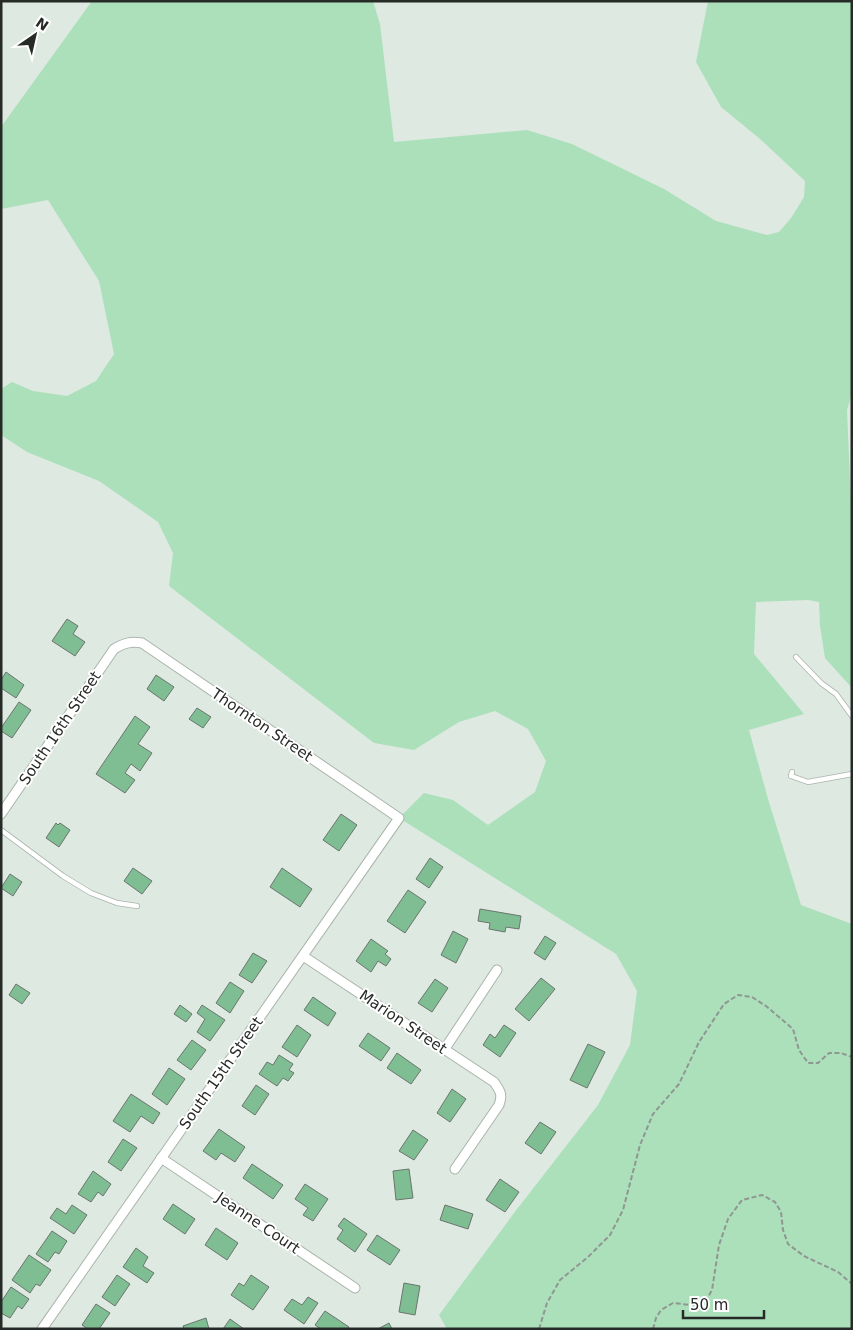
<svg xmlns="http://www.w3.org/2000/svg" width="853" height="1330" font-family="'DejaVu Sans',sans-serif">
  <rect width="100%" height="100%" fill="#dee9e1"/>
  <path fill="#ace0bb" d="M 92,1 L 373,1 L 380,24 L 394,142 L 527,130 L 572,144 L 664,189 L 716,221 L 767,235 L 779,232 L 791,218 L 804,197 L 805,181 L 760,139 L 721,107 L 696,62 L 708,1 L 852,1 L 852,393 L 847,410 L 852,527 L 852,688 L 825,658 L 820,626 L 819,602 L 808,600 L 756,602 L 754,654 L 804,714 L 749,730 L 768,799 L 801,905 L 852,924 L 852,1329 L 447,1329 L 439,1315 L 514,1213 L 598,1105 L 630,1045 L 637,991 L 616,954 L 399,818 L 424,793 L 453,800 L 488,825 L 535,792 L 546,761 L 528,729 L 495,711 L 459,722 L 414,750 L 374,743 L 169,586 L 173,553 L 158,522 L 99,481 L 27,452 L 1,435 L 1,389 L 12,382 L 33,391 L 67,396 L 96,381 L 114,354 L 99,281 L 48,200 L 1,209 L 1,127 Z"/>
  <g fill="#7fbe92" stroke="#6b756e">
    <path d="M 67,619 L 78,626 L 73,634 L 85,642 L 75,656 L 52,641 Z"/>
    <path d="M 6,672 L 24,685 L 16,698 L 1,688 L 1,680 Z"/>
    <path d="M 156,675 L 174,687 L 164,701 L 147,689 Z"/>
    <path d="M 19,702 L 31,710 L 12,738 L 1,731 L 1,728 Z"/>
    <path d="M 197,708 L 211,717 L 203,728 L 189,719 Z"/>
    <path d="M 135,716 L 150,727 L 138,744 L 152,753 L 140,771 L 131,764 L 125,773 L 135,780 L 125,793 L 96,774 Z"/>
    <path d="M 341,814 L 357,825 L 339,851 L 323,840 Z"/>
    <path d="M 56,823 L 58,825 L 60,823 L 70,830 L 59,847 L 46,838 Z"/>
    <path d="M 430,858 L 443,867 L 429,888 L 416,879 Z"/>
    <path d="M 133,868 L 152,881 L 142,894 L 124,881 Z"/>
    <path d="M 282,868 L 312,889 L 300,907 L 270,887 Z"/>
    <path d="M 10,874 L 22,882 L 13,896 L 1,888 Z"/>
    <path d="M 408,890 L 426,902 L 405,933 L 387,921 Z"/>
    <path d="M 480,909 L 521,916 L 519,929 L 506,927 L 505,932 L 489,929 L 490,923 L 478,921 Z"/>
    <path d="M 453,931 L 468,939 L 456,963 L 441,955 Z"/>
    <path d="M 545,936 L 556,943 L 545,960 L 534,953 Z"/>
    <path d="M 371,939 L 388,951 L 385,954 L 391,959 L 386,966 L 378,961 L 371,972 L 356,961 Z"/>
    <path d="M 253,953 L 267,961 L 252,983 L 239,975 Z"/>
    <path d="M 541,978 L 555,989 L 529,1021 L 515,1009 Z"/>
    <path d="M 435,979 L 448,988 L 432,1012 L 418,1003 Z"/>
    <path d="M 230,982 L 244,991 L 230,1013 L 216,1003 Z"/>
    <path d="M 16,984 L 30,993 L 22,1004 L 9,995 Z"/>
    <path d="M 313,997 L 336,1013 L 328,1026 L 304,1010 Z"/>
    <path d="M 180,1005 L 192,1014 L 186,1022 L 174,1014 Z"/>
    <path d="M 202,1005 L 225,1020 L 210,1041 L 197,1032 L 205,1019 L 197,1013 Z"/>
    <path d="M 297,1025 L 311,1035 L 297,1057 L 282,1047 Z"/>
    <path d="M 504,1025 L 516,1033 L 500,1057 L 483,1045 L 490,1034 L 495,1038 Z"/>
    <path d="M 368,1033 L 390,1048 L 381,1061 L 359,1046 Z"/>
    <path d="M 192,1040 L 206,1050 L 191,1070 L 177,1060 Z"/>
    <path d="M 588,1044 L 605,1052 L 587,1088 L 570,1080 Z"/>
    <path d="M 397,1053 L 421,1070 L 411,1084 L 387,1068 Z"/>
    <path d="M 279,1055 L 293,1064 L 289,1070 L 294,1073 L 288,1081 L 283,1078 L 277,1086 L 259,1074 L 267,1062 L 273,1065 Z"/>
    <path d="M 169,1068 L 185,1079 L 167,1105 L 152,1094 Z"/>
    <path d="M 256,1085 L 269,1094 L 255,1115 L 242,1106 Z"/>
    <path d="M 452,1089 L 466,1099 L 450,1122 L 437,1113 Z"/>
    <path d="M 131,1094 L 160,1113 L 153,1124 L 141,1116 L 130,1132 L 113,1121 Z"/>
    <path d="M 540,1122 L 556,1132 L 541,1154 L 525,1143 Z"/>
    <path d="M 219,1129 L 245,1147 L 235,1162 L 221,1153 L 216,1160 L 203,1151 Z"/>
    <path d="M 413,1130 L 428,1140 L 414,1160 L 399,1151 Z"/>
    <path d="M 123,1139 L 137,1148 L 121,1171 L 108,1162 Z"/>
    <path d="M 252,1164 L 283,1185 L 273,1199 L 243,1178 Z"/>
    <path d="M 409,1169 L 413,1198 L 396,1200 L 393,1171 Z"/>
    <path d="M 93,1171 L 111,1184 L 103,1196 L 98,1192 L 91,1202 L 78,1194 Z"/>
    <path d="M 500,1179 L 519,1192 L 505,1212 L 486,1200 Z"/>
    <path d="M 305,1184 L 328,1199 L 313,1221 L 303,1215 L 308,1208 L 295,1199 Z"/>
    <path d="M 173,1204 L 195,1219 L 185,1234 L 163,1219 Z"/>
    <path d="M 72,1205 L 87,1215 L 74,1234 L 50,1218 L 57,1208 L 66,1214 Z"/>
    <path d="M 445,1205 L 473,1214 L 468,1229 L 440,1220 Z"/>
    <path d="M 344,1218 L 367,1234 L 355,1252 L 337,1239 L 343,1230 L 338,1226 Z"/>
    <path d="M 216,1228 L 238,1243 L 227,1260 L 205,1245 Z"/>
    <path d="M 52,1231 L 67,1241 L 59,1254 L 55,1252 L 48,1262 L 36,1254 Z"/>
    <path d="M 377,1235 L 400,1250 L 390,1265 L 367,1250 Z"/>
    <path d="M 136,1248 L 148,1257 L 143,1266 L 154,1273 L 147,1283 L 123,1267 Z"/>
    <path d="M 29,1255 L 51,1270 L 40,1286 L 36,1284 L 30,1293 L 12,1280 Z"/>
    <path d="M 117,1275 L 130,1284 L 115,1306 L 102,1297 Z"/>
    <path d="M 251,1275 L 269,1287 L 253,1310 L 231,1295 L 239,1283 L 244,1286 Z"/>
    <path d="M 404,1283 L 420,1286 L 415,1315 L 399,1312 Z"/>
    <path d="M 11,1287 L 29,1299 L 22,1309 L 18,1306 L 10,1318 L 1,1313 L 1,1302 Z"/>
    <path d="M 308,1297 L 318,1303 L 304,1324 L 284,1310 L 292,1299 L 302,1305 Z"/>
    <path d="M 96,1304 L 110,1313 L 99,1329 L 88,1329 L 82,1325 Z"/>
    <path d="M 325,1311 L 349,1327 L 348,1329 L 321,1329 L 315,1325 Z"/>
    <path d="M 206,1318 L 209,1329 L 184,1329 L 183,1326 Z"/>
    <path d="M 230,1319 L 244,1329 L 223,1329 Z"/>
    <path d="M 389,1323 L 392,1329 L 378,1329 Z"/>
  </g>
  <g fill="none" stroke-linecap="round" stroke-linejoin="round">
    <defs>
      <g id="lane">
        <path d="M 796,657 L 821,683 L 836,694 L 852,716"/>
        <path d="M 792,772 L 791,776 L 808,782 L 852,774"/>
        <path d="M 1,830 L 63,876 L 91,893 L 117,903 L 137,906"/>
      </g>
      <g id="street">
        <path d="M 1,814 L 114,649 C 124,643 131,641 142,643 L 399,818 L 42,1329"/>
        <path d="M 303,956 L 494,1082 C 500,1091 503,1094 499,1105 L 455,1169"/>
        <path d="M 444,1050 L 497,970"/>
        <path d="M 161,1158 L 355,1288"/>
      </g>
    </defs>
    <use href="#lane" stroke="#aab4ac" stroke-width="6"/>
    <use href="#street" stroke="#aab4ac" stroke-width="11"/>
    <g stroke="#8f9792" stroke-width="2" stroke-dasharray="5 2.5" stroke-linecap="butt">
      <path d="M 539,1329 L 547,1303 L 560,1280 L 588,1257 L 610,1235 L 623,1210 L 640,1145 L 653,1114 L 679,1084 L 699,1042 L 724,1004 L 738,995 L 752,997 L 766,1006 L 793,1029 L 799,1050 L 808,1063 L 818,1063 L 829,1053 L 841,1053 L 852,1057"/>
      <path d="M 653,1329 L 656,1318 L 661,1310 L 673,1303 L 691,1305 L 705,1302 L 712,1290 L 719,1245 L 728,1219 L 742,1200 L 762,1195 L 775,1202 L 781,1212 L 783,1230 L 788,1244 L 804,1256 L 838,1272 L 852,1284"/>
    </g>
    <use href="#lane" stroke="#fff" stroke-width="4.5"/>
    <use href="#street" stroke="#fff" stroke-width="9"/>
  </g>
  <g text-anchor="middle" stroke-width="4" stroke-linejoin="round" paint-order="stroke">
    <g font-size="15" fill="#272b28" stroke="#fff">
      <text transform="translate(262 725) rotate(34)" y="5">Thornton Street</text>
      <text transform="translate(60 728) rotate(-56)" y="5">South 16th Street</text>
      <text transform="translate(403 1022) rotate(34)" y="5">Marion Street</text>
      <text transform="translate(221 1073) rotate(-55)" y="5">South 15th Street</text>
      <text transform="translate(258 1223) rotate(34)" y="5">Jeanne Court</text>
    </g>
  </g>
  <rect width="853" height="1330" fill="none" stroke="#272b28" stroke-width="5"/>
  <g transform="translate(35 35) rotate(34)" stroke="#ffffff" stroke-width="4" paint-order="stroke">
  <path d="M0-4L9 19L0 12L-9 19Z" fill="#272b28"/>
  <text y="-8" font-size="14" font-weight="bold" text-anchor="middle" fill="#272b28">N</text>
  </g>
  <path d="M683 1310v8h81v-8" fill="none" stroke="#272b28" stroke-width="2.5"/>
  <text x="690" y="1310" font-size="15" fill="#272b28" stroke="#ffffff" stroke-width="4" paint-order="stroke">50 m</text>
</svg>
